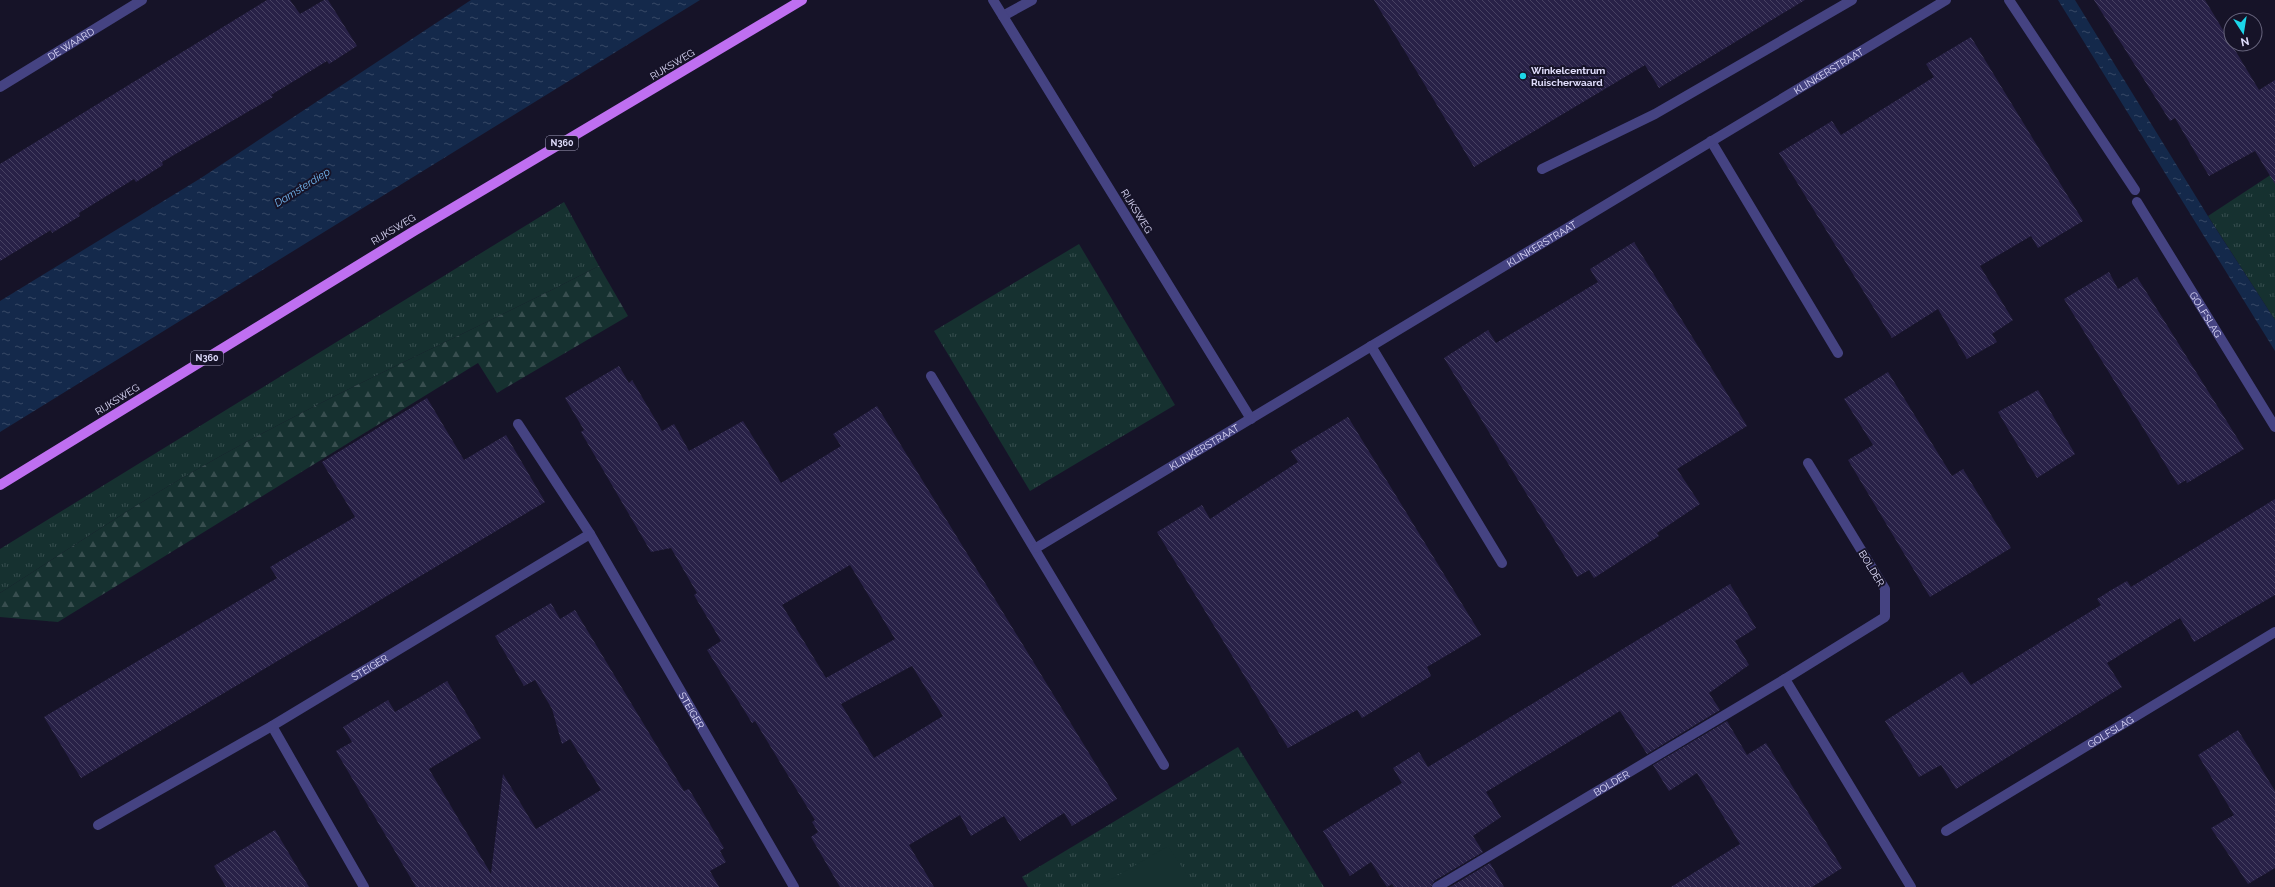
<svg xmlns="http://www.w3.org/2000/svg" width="2275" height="887" font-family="Raleway,sans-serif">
  <defs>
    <pattern id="grass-tufts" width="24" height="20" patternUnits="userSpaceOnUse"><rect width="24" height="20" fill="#163130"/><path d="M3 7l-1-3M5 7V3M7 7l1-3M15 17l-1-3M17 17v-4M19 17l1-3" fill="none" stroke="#384e4f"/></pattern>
    <pattern id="forest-firs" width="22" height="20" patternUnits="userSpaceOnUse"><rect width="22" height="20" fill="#163130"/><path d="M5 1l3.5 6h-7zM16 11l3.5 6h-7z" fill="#384e4f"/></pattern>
    <pattern id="water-ripples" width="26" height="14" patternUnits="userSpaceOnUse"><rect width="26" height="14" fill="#14294b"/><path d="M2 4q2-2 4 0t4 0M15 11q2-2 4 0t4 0" fill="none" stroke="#364866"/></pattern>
    <pattern id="building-back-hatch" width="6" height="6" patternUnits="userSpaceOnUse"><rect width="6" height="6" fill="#282147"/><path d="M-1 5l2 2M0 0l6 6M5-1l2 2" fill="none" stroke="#474162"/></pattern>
  </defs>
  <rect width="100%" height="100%" fill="#161328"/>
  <g fill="url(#grass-tufts)">
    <path d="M 2275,172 L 2275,320 L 2208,216 Z"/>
    <path d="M 564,202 L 599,266 C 463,336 322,397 189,474 C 125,511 63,553 0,593 L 0,549 Z"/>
    <path d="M 1079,244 L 1175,405 L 1030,491 L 934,331 Z"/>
    <path d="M 1238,747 L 1324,887 L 1028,887 L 1022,877 Z"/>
  </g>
  <path fill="url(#forest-firs)" d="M 599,266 L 628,316 L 497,393 L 478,363 L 58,622 L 0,617 L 0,593 C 63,553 125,511 189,474 C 322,397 463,336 599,266 Z"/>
  <path fill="#163130" d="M 1168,846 L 1195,887 L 1101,887 L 1100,886 Z"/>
  <g fill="url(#water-ripples)">
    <path d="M 471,0 L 700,0 L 0,432 L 0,301 L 201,178 Z"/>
    <path d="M 2058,0 L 2075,0 L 2211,221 L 2275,320 L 2275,351 Z"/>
  </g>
  <g fill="url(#building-back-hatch)" fill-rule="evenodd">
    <path d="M 267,0 L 290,0 L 300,14 L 324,0 L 328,0 L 357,46 L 329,64 L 327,61 L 271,95 L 273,97 L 162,162 L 163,165 L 136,182 L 134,179 L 79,213 L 80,216 L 52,233 L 51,230 L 0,261 L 0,164 Z"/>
    <path d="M 1374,0 L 1805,0 L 1659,88 L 1645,65 L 1474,167 Z"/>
    <path d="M 2094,0 L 2205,0 L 2259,90 L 2275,80 L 2275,184 L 2255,151 L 2209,176 L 2175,118 L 2170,121 Z"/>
    <path d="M 1971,37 L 2083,221 L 2038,248 L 2031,236 L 1980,266 L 2013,320 L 1992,334 L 1997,342 L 1967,359 L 1938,309 L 1892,338 L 1779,153 L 1832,121 L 1841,135 L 1934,77 L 1926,64 Z"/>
    <path d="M 1634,242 L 1747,426 L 1677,469 L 1700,504 L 1657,533 L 1659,536 L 1594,578 L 1589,570 L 1577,577 L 1444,358 L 1488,330 L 1496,343 L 1598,282 L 1590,269 Z"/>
    <path d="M 2109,272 L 2118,289 L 2137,277 L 2244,449 L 2187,483 L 2186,480 L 2178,485 L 2064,299 Z"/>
    <path d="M 619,366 L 629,383 L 632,380 L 662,431 L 674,424 L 689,451 L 743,421 L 781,483 L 841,446 L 833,434 L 877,406 L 1117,799 L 1072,826 L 1064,813 L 1020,841 L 1004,816 L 971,836 L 960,815 L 909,845 L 934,887 L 840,887 L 811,837 L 818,832 L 812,822 L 815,820 L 755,721 L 752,723 L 707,650 L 721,641 L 694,595 L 697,593 L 671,548 L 651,552 L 581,432 L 584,430 L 565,398 ZM 850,565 L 895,639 L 826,678 L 782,605 ZM 912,666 L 943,716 L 874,758 L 841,704 Z"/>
    <path d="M 1888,372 L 1952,476 L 1963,469 L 2011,548 L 1930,597 L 1848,460 L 1873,445 L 1844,399 Z"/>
    <path d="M 2038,390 L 2075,454 L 2037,478 L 1998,412 Z"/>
    <path d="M 427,398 L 464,460 L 506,435 L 545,502 L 81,778 L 44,717 L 277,578 L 270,567 L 355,517 L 322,462 Z"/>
    <path d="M 1348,417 L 1481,635 L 1427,667 L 1431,676 L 1362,718 L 1357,710 L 1288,748 L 1157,532 L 1202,505 L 1210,519 L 1298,462 L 1291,451 Z"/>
    <path d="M 2275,499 L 2275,595 L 2194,642 L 2180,618 L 2107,663 L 2122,687 L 1956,789 L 1941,765 L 1919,777 L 1885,721 L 1962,672 L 1971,685 L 2101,605 L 2097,599 L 2113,589 L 2127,581 L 2131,587 Z"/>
    <path d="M 1730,584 L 1756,628 L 1735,641 L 1749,665 L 1709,693 L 1720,710 L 1647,754 L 1620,711 L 1486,792 L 1501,817 L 1473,836 L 1483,852 L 1434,881 L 1431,887 L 1394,887 L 1392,884 L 1387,887 L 1371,862 L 1350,876 L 1323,831 L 1402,783 L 1393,768 L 1419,752 L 1428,767 Z"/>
    <path d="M 551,603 L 560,619 L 575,610 L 684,791 L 689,789 L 702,811 L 724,848 L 720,851 L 726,862 L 710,871 L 719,887 L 416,887 L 336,751 L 352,742 L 343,727 L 388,700 L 395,712 L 447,681 L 481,738 L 429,769 L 491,874 L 503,774 L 536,829 L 601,790 L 570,739 L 562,744 L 552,709 L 535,680 L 524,686 L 495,636 Z"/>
    <path d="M 1727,721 L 1747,755 L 1766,743 L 1842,868 L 1812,887 L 1671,887 L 1740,844 L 1697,773 L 1669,791 L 1653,765 Z"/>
    <path d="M 2238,730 L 2275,791 L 2275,868 L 2248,884 L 2211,828 L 2234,815 L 2198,755 Z"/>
    <path d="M 275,830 L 309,887 L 226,887 L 214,866 Z"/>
    <path d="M 1490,863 L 1504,887 L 1450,887 Z"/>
  </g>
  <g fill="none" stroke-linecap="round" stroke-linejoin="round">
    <g stroke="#454382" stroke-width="10">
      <path d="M 1003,16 L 1032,0"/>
      <path d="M 1542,169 L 1655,114 L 1852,0"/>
    </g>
    <g stroke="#454382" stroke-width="10">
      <path d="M 993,0 L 1251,419"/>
      <path d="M 2009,0 L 2135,190"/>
      <path id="s1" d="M 0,87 L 142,0"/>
      <path d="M 1711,141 L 1838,353"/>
      <path id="s2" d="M 2137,202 L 2275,427"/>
      <path d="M 1371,346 L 1502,563"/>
      <path d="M 931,376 L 1164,765"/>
      <path id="s3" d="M 518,424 L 590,534 L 794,887"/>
      <path id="s4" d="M 1036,548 L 1946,0"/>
      <path d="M 1785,679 L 1911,887"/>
      <path d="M 272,726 L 364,887"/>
      <path id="s5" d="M 98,825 L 272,726 L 590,534"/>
      <path id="s6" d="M 1946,831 L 2275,632"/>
      <path id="s7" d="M 1437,887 L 1785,679 L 1885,617 L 1885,589 L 1808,463"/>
    </g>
    <path stroke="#bf6ff1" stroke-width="10" d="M 0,485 L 414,231 L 802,0"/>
  </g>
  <circle fill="#1cd6e9" stroke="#161328" stroke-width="1.5" cx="1523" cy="76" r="4"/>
  <g text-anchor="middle" stroke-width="4" stroke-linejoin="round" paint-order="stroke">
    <g fill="#161328" stroke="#a3a0bc" stroke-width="1">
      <rect x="546" y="136" width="32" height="14" rx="3"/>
      <rect x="191" y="351" width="32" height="14" rx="3"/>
    </g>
    <g font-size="9" font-weight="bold" fill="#e0ddfc">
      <text x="562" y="146">N360</text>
      <text x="207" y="361">N360</text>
    </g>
    <g font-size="10" fill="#e0ddfc" stroke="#161328">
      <text dy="4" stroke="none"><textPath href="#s1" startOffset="83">DE WAARD</textPath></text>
      <text transform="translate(672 64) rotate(-31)" y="4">RIJKSWEG</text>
      <text dy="4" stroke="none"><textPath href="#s4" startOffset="925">KLINKERSTRAAT</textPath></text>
      <text transform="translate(1137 211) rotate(58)" y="4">RIJKSWEG</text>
      <text transform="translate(393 229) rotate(-31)" y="4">RIJKSWEG</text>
      <text dy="4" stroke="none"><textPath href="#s4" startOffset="590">KLINKERSTRAAT</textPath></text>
      <text dy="4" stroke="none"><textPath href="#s2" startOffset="132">GOLFSLAG</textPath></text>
      <text transform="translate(117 399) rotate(-32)" y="4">RIJKSWEG</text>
      <text dy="4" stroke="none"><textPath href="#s4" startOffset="196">KLINKERSTRAAT</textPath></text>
      <text transform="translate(1872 568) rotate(59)" y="4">BOLDER</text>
      <text dy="4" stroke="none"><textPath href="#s5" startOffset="314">STEIGER</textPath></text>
      <text dy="4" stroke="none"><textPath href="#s3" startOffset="335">STEIGER</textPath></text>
      <text dy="4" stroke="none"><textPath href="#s6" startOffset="192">GOLFSLAG</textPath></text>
      <text dy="4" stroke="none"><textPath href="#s7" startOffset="203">BOLDER</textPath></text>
    </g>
    <g font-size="10" font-weight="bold" fill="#e0ddfc" stroke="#161328" text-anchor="start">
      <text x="1531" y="74">Winkelcentrum<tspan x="1531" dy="12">Ruischerwaard</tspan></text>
    </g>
    <g font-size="11" font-style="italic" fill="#75b9f2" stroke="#161328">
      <text transform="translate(302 187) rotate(-32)" y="4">Damsterdiep</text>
    </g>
  </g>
  <g transform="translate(2243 32) rotate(168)"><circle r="19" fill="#161328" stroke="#67647d"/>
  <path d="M0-3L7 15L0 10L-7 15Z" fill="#1cd6e9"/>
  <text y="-6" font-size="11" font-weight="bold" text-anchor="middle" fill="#e0ddfc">N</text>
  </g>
</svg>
